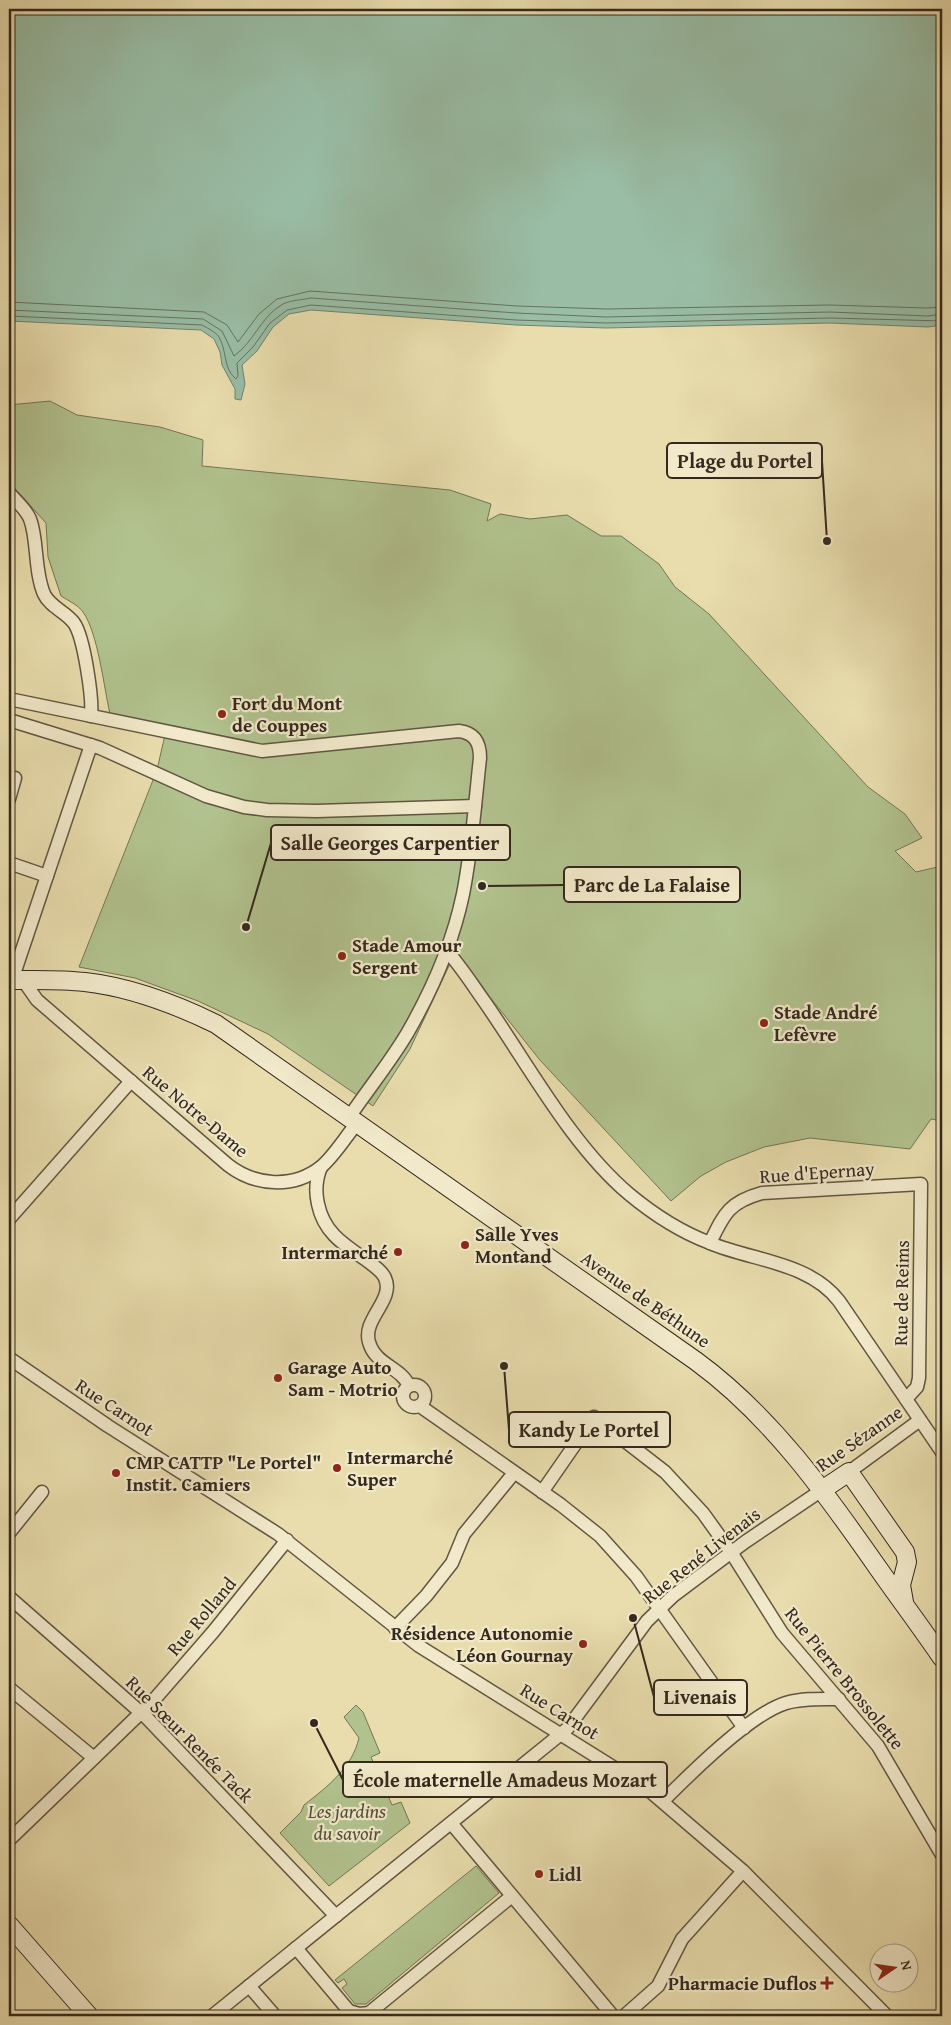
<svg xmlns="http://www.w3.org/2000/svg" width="951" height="2025" font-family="'Gentium Book Plus',serif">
  <rect width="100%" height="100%" fill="#e9ddad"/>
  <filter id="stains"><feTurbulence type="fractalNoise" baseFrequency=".004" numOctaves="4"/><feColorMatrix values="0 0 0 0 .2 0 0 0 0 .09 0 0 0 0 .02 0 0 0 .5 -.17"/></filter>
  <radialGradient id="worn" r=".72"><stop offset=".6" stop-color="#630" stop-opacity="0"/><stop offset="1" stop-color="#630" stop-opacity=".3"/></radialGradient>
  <g fill="#b1c28e" stroke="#727656">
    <path d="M 50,401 L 77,415 L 160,427 L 203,440 L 202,466 L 450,490 L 491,504 L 487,521 L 500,514 L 530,519 L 567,515 L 601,536 L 621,536 L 659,564 L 675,587 L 709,614 L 868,787 L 905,814 L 922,838 L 895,851 L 916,872 L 942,866 L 942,1121 L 931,1119 L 910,1149 L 810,1138 L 764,1147 L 726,1162 L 701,1176 L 671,1201 L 539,1059 L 455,953 L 410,1049 L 373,1106 L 268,1034 L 198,1001 L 135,978 L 79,967 L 157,770 L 167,726 L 110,714 C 104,688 98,633 83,612 C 78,605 69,601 61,596 L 48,557 L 46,523 L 9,482 L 9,405 Z"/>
    <path d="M 356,1705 L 363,1712 L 380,1753 L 371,1757 L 392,1805 L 401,1802 L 410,1823 L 329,1886 L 280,1833 L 301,1812 L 304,1805 C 327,1787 352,1768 359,1738 L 344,1717 Z"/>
    <path d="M 476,1866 L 499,1893 L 366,2004 L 355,2004 L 342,1988 L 347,1984 L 344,1979 L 338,1983 L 335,1980 Z"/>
  </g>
  <path fill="#99bda5" stroke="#71826f" d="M 9,9 L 942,9 L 942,325 L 928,327 L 830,323 L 606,328 L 516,325 L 311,310 L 289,314 L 273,327 L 257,351 L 242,365 L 245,384 L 241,400 L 235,399 L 235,389 L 222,365 L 220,352 L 214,339 L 201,330 L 9,321 Z"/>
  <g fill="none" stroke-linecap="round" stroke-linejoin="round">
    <g stroke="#667362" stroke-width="1">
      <path d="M 9,302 L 204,312 L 227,325 L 238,342 L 259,314 L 277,299 L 310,291 L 517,306 L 607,309 L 830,305 L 927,308 L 942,307"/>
      <path d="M 9,310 L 203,319 L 222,331 L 234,356 C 254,342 261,316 283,304 C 291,300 302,300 311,298 L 516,313 L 606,317 L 830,312 L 928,316 L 942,314"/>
      <path d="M 9,316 L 202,325 C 207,328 216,332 219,337 C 227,350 223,369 236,379 L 238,376 L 237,363 L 253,347 L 270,323 L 287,310 L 311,305 L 516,320 L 606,323 L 830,318 L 942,321"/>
    </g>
    <defs>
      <g id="street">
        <path d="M 9,493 C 16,501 26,509 30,519 C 38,540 34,570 44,594 C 50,607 66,612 74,623 C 84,637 93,699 91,716"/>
        <path d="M 9,699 L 262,751 L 459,731 C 475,733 480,743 480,758 C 475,803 472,849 463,894 C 453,942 432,990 408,1032 C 391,1061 369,1088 350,1116"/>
        <path d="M 9,720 L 100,748 L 206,796 L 244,807 L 267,810 L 317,811 L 475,806"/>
        <path d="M 9,799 L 15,778"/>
        <path d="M 9,863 L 47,876"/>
        <path d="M 446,950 C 460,965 472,984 484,1001 C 528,1064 571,1145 629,1194 C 653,1214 681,1232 710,1243 C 753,1261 809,1262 839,1301 L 942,1452"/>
        <path d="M 12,980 L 91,745"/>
        <path d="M 23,980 L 37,1000 L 228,1165 C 255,1186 293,1189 321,1167 C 335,1155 346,1136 358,1122"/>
        <path d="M 321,1167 C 316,1179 315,1191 318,1204 C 324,1234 346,1246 369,1262 C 375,1267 382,1271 385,1278 C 395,1300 362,1319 369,1342 C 375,1365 401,1367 409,1386"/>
        <path d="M 9,1219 L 131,1081"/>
        <path d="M 710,1243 C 724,1214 729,1202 762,1193 L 921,1184 L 919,1378 L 917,1387 L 906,1399"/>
        <path d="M 9,1358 L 108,1426 L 278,1534 L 419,1646 L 645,1787 L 743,1871 L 887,2016"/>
        <circle cx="414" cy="1396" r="11"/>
        <path d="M 420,1406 L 561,1505 L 600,1536 L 636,1576 L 744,1728"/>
        <path d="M 849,1472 L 920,1420"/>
        <path d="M 542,1492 L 594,1417 L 665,1472 L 703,1513 L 731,1552 L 782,1633 L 878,1746 L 942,1855"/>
        <path d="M 9,1533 L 42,1492"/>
        <path d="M 9,1597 L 147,1718 L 336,1916"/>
        <path d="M 395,1628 L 426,1596 L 452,1563 L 464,1534 L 514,1473"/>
        <path d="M 9,1688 L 94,1758"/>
        <path d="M 663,1801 C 690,1774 750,1714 786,1703 C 803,1698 822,1699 839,1699"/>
        <path d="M 451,1823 L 613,2016"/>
        <path d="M 9,1840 L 153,1701 L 213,1632 L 287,1540"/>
        <path d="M 296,1948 L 349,2011 L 359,2014 L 369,2013 L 512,1896"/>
        <path d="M 249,1986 L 275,2016"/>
        <path d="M 212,2016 L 567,1729 L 647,1621 L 673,1596 L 745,1542 L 822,1490"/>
        <path d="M 624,2016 L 658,1986 L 682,1939 L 743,1871"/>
      </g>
      <g id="secondary">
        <path d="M 9,980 C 34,980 60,979 85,982 C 130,987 177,1005 216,1024 L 696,1361 C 771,1416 825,1492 878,1568 C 899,1598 921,1627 942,1658"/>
        <path d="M 822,1490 L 849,1472 L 905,1552 L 907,1562 L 901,1585 L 904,1602"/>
        <path d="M 9,1925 L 89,2016"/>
      </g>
    </defs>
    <use href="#street" stroke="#615642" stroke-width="15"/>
    <use href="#secondary" stroke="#34291e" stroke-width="20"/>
    <use href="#street" stroke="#f1e9ca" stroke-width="12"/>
    <use href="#secondary" stroke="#f1e9ca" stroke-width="18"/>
  </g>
  <g fill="#8f2418" stroke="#f1e9ca" stroke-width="2">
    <circle cx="222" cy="714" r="5"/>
    <circle cx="342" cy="956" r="5"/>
    <circle cx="764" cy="1023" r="5"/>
    <circle cx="465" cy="1245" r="5"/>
    <circle cx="398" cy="1252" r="5"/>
    <circle cx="278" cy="1378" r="5"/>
    <circle cx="337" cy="1468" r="5"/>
    <circle cx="116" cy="1473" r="5"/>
    <circle cx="583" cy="1644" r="5"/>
    <circle cx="539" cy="1874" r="5"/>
    <path d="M824.5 1975.5h5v5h5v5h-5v5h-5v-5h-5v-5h5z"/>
  </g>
  <g text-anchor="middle" stroke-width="4.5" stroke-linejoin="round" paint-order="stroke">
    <g font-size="19" font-weight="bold" fill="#34291e" stroke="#f1e9ca" text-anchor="start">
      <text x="232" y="710">Fort du Mont<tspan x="232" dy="22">de Couppes</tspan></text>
      <text x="352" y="952">Stade Amour<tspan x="352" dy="22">Sergent</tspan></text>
      <text x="774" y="1019">Stade André<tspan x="774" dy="22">Lefèvre</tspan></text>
      <text x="475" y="1241">Salle Yves<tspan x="475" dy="22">Montand</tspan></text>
      <text x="388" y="1259" text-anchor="end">Intermarché</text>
      <text x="288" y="1374">Garage Auto<tspan x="288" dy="22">Sam - Motrio</tspan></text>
      <text x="347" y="1464">Intermarché<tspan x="347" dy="22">Super</tspan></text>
      <text x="126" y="1469">CMP CATTP "Le Portel"<tspan x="126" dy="22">Instit. Camiers</tspan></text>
      <text x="573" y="1640" text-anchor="end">Résidence Autonomie<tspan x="573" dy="22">Léon Gournay</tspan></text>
      <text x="549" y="1881">Lidl</text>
      <text x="817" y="1990" text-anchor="end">Pharmacie Duflos</text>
    </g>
    <g font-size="19" fill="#34291e" stroke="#f1e9ca">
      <text transform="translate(196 1111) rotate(40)" y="7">Rue Notre-Dame</text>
      <text transform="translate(817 1172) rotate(-4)" y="7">Rue d'Epernay</text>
      <text transform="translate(901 1293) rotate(-89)" y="7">Rue de Reims</text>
      <text transform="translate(646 1299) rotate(35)" y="7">Avenue de Béthune</text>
      <text transform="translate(115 1407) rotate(33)" y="7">Rue Carnot</text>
      <text transform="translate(859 1438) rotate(-35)" y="7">Rue Sézanne</text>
      <text transform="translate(701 1555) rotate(-38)" y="7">Rue René Livenais</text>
      <text transform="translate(201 1616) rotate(-50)" y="7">Rue Rolland</text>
      <text transform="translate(845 1678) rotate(51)" y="7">Rue Pierre Brossolette</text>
      <text transform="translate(560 1711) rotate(32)" y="7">Rue Carnot</text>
      <text transform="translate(190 1739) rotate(45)" y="7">Rue Sœur Renée Tack</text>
    </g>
    <g font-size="19" font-style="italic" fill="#534f3a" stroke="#f1e9ca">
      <text x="347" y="1818">Les jardins<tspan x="347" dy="22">du savoir</tspan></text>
    </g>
  </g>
  <path fill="none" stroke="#34291e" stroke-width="2" d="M827 541L822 461M246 927L271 843M482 886L564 885M504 1366L509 1430M633 1618L654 1697M314 1723L343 1780"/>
  <g fill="#34291e" stroke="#f1e9ca" stroke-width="2">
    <circle cx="827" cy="541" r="5"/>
    <circle cx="246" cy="927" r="5"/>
    <circle cx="482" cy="886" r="5"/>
    <circle cx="504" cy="1366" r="5"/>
    <circle cx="633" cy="1618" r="5"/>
    <circle cx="314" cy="1723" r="5"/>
  </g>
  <g fill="#f1e9ca" stroke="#34291e" stroke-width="2">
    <rect x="667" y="443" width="155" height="35" rx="5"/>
    <rect x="271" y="825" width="239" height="35" rx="5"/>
    <rect x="564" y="867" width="176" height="35" rx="5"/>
    <rect x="509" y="1412" width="161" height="35" rx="5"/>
    <rect x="654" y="1680" width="93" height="35" rx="5"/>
    <rect x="343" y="1762" width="324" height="35" rx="5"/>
  </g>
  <g font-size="20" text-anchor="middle" font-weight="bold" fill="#34291e">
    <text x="745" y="468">Plage du Portel</text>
    <text x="390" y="850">Salle Georges Carpentier</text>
    <text x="652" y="892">Parc de La Falaise</text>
    <text x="589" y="1437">Kandy Le Portel</text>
    <text x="700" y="1704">Livenais</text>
    <text x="505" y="1787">École maternelle Amadeus Mozart</text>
  </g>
  <rect width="951" height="2025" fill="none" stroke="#e9ddad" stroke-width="30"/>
  <rect x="10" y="10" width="931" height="2005" fill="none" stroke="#34291e" stroke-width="2.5"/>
  <rect x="15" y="15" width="921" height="1995" fill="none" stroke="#34291e"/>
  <g transform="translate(894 1968) rotate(77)"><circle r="24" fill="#f1e9ca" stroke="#a59c85"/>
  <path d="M0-4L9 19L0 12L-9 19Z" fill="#8f2418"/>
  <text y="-8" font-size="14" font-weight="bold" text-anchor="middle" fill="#34291e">N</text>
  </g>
  <rect width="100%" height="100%" filter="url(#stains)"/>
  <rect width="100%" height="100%" fill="url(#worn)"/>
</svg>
